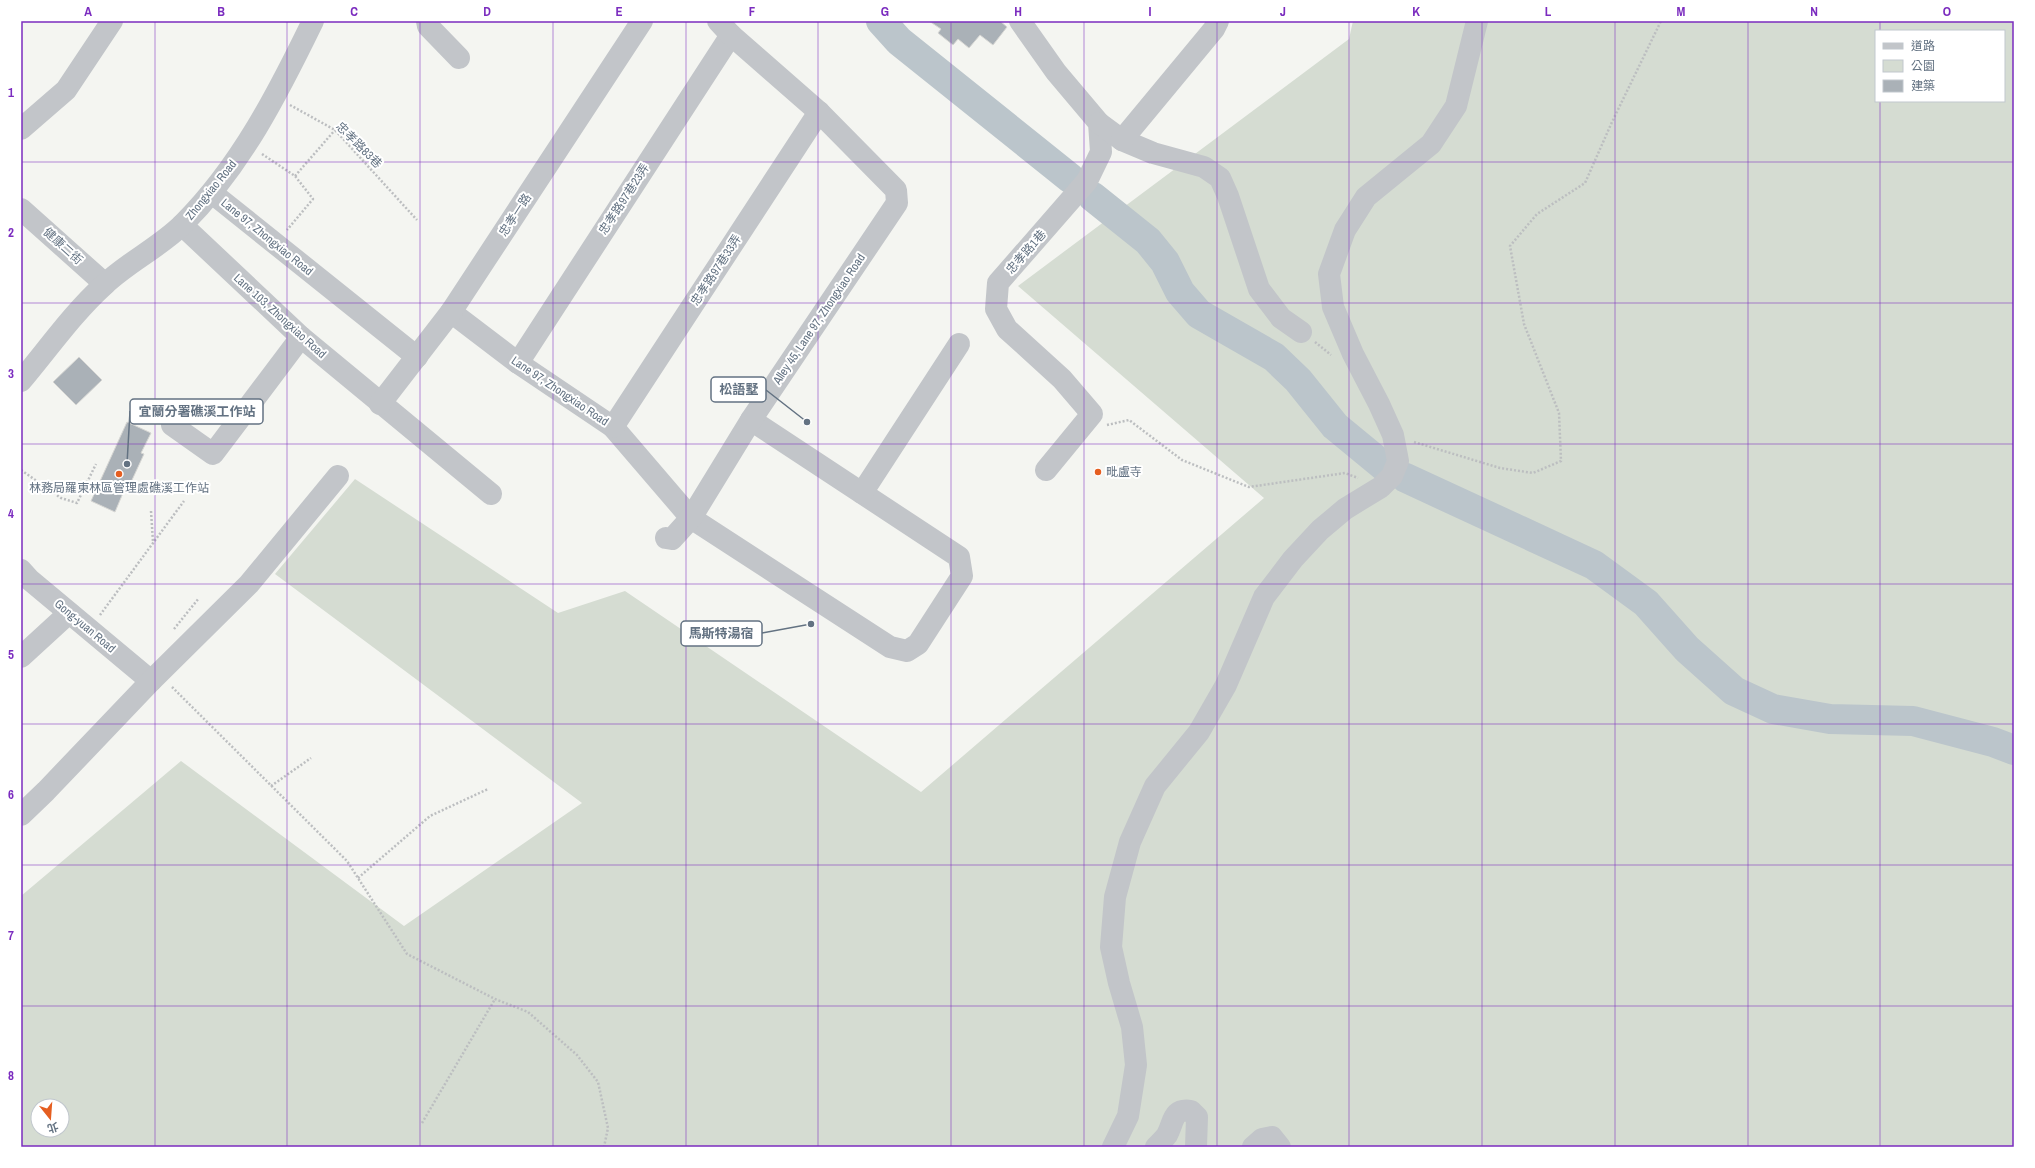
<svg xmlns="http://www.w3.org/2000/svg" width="2035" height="1168" font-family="'Archivo Narrow','Noto Sans TC',sans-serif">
  <rect width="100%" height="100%" fill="#f4f5f1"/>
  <path fill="#d5dcd2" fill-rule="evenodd" d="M 1353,21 L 2014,21 L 2014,1147 L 21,1147 L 21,896 L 181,761 L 404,926 L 582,803 L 275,574 L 355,479 L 558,613 L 625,591 L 921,792 L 1264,498 L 1018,286 L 1349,39 ZM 1876,31 L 2004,31 L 2004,101 L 1876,101 ZM 38,1106 L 62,1106 L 62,1130 L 38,1130 Z"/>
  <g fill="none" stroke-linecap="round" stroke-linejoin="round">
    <g stroke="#bbc5cb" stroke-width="30">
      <path d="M 881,21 L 899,41 L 1070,178"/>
      <path d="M 1093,197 L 1148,241 L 1165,262 L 1180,292 L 1199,314 L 1274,357 L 1298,380 L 1335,426 L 1386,468"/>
      <path d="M 1406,478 L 1594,565 L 1646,603 L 1687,649 L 1734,691 L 1773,709 L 1830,719 L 1913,721 L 1993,742 L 2014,750"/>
    </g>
  </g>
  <g fill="#aab1b7" stroke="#d6d6d3">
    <path d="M 929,21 L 1000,21 L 1007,27 L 993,45 L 980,35 L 969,48 L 958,39 L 953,45 L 938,33 L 941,29 Z"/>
    <path d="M 79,357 L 102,380 L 76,405 L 53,382 Z"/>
    <path d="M 127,422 L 151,433 L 141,453 L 144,454 L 126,493 L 123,493 L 115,512 L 91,501 Z"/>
  </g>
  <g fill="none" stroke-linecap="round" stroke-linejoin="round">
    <g stroke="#bcbec0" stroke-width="2.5" stroke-dasharray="2 2" stroke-linecap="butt">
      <path d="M 290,105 L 335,130 L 417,220"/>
      <path d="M 262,154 L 295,176 L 313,199 L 287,230"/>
      <path d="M 295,176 L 335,130"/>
      <path d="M 1315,342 L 1331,355"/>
      <path d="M 1107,425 L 1129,420 L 1182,460 L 1249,487 L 1345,473 L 1358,478"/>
      <path d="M 1414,442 L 1500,468 L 1533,473 L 1561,461 L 1559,413 L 1524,324 L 1510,246 L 1537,214 L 1585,183 L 1612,122 L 1661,21"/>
      <path d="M 21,470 L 61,498 L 77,503 L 96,464"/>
      <path d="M 151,511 L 153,542"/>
      <path d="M 100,615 L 184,501"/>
      <path d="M 174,629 L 199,598"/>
      <path d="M 172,687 L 347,861 L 407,954 L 495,999 L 528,1012 L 577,1055 L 598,1082 L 608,1128 L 604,1147"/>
      <path d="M 271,786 L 311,758"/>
      <path d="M 358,878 L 430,816 L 488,789"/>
      <path d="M 422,1123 L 495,999"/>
    </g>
    <g stroke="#c2c5c9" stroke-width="22">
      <path d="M 427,21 L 428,26 L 459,58"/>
      <path d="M 1020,21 L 1056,72 L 1099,123 L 1101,152 L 1087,181 L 998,283 L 996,309 L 1007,329 L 1062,379 L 1092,414 L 1046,470"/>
      <path d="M 1099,123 L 1122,140 L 1153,153 L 1204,167 L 1220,178 L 1228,196 L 1259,289 L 1281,318 L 1301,332"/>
      <path d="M 21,129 L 66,90 L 112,21"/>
      <path d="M 1122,140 L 1214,29 L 1218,21"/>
      <path d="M 212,193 L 417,357"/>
      <path d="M 21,209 L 105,284"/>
      <path d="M 182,225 L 301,337 L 491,494"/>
      <path d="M 451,312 L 518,363 L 613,427 L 691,518 L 890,647 L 907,651 L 918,644 L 962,576 L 959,557 L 751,420"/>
      <path d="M 518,363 L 731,35"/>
      <path d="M 21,381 C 48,349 73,313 104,285 C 128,262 160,247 183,224 C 241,166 278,93 313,21"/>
      <path d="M 380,404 L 451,312 L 642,21"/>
      <path d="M 172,425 L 213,454 L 301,337"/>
      <path d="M 613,427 L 819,112"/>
      <path d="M 862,493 L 959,344"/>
      <path d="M 666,538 L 672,539 L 691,518 L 751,420 L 897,203 L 896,190 L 819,112 L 731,35 L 718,21"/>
      <path d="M 21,570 L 30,580 L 151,681"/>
      <path d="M 21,657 L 69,613"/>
      <path d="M 21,815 L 46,791 L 151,681 L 249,584 L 338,476"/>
      <path d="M 1113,1147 L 1128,1116 L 1136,1065 L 1132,1027 L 1119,983 L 1111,947 L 1115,897 L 1130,842 L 1155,786 L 1199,732 L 1226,685 L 1264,597 L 1293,559 L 1320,530 L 1345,509 L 1381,487 L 1392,476 L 1398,461 L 1393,435 L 1379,404 L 1353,354 L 1333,307 L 1329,274 L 1345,230 L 1366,197 L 1431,144 L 1456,106 L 1477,21"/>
      <path d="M 1156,1147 C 1160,1143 1164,1139 1167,1135 C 1174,1122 1172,1108 1191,1111 L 1197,1117 L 1196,1147"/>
      <path d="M 1253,1147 L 1262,1139 L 1272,1137 L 1280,1147"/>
    </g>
  </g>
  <path fill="none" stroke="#7b2cbf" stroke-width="1" stroke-opacity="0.55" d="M 155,21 L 155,1147M 287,21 L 287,1147M 420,21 L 420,1147M 553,21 L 553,1147M 686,21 L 686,1147M 818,21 L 818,1147M 951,21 L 951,1147M 1084,21 L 1084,1147M 1217,21 L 1217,1147M 1349,21 L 1349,1147M 1482,21 L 1482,1147M 1615,21 L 1615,1147M 1748,21 L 1748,1147M 1880,21 L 1880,31M 1880,101 L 1880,1147M 21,162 L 2014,162M 21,303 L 2014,303M 21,444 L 2014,444M 21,584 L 2014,584M 21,724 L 2014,724M 21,865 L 2014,865M 21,1006 L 2014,1006"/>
  <g fill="#e55e20" stroke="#fff" stroke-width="1.5">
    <circle cx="1098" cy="472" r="4"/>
    <circle cx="119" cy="474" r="4"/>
  </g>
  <g text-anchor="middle" stroke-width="4" stroke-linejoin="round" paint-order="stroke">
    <g font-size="12" fill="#637282" stroke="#fff">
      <text transform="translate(359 145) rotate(45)" y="4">忠孝路83巷</text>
      <text transform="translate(211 190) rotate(-51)" y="4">Zhongxiao Road</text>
      <text transform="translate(624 199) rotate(-57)" y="4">忠孝路97巷23弄</text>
      <text transform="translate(515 215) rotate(-57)" y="4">忠孝一路</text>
      <text transform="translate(267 237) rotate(39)" y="4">Lane 97, Zhongxiao Road</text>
      <text transform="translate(63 246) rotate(42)" y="4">健康二街</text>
      <text transform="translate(1026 252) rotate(-49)" y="4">忠孝路1巷</text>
      <text transform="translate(716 270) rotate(-57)" y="4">忠孝路97巷33弄</text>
      <text transform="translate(280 316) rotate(42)" y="4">Lane 103, Zhongxiao Road</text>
      <text transform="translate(819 319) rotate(-56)" y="4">Alley 45, Lane 97, Zhongxiao Road</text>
      <text transform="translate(560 391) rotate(34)" y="4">Lane 97, Zhongxiao Road</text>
      <text transform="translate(85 626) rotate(40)" y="4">Gong-yuan Road</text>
    </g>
    <g font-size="12" fill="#637282" stroke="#fff" text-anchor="start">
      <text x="1106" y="476">毗盧寺</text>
      <text x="119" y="492" text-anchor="middle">林務局羅東林區管理處礁溪工作站</text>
    </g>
  </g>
  <path fill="none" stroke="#637282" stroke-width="1.5" d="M807 422L766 390M127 464L130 411M811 624L762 633"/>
  <g fill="#637282" stroke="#fff" stroke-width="1.5">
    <circle cx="807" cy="422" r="4"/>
    <circle cx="127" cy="464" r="4"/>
    <circle cx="811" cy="624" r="4"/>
  </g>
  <g fill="#fff" stroke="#637282" stroke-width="1.5">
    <rect x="711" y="377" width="55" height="25" rx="4"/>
    <rect x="130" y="399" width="133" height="25" rx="4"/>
    <rect x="681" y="621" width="81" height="25" rx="4"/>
  </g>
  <g font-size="13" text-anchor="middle" font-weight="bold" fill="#637282">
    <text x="739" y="394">松語墅</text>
    <text x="197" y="416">宜蘭分署礁溪工作站</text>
    <text x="721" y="638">馬斯特湯宿</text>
  </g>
  <rect width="2035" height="1168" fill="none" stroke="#ffffff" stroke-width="44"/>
  <rect x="1875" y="30" width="130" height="72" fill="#ffffff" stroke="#c1c7cd"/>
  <rect x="1883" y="43" width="20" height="6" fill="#c2c5c9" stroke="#c1c7cd"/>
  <text x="1911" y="50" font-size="12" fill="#637282">道路</text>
  <rect x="1883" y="60" width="20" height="12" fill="#d5dcd2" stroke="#c1c7cd"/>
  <text x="1911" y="70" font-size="12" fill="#637282">公園</text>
  <rect x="1883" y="80" width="20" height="12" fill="#aab1b7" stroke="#c1c7cd"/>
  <text x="1911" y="90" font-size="12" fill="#637282">建築</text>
  <g transform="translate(50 1118) rotate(163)"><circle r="19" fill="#ffffff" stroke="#c1c7cd"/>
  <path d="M0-3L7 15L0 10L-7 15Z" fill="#e55e20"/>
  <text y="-6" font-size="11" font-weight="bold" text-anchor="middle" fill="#637282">北</text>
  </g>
  <rect x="22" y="22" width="1991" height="1124" fill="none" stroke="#7b2cbf" stroke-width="1.5"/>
  <g font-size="13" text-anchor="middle" font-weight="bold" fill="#7b2cbf">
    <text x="88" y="16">A</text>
    <text x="221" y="16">B</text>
    <text x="354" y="16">C</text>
    <text x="487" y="16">D</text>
    <text x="619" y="16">E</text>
    <text x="752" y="16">F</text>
    <text x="885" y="16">G</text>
    <text x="1018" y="16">H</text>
    <text x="1150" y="16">I</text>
    <text x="1283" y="16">J</text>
    <text x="1416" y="16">K</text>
    <text x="1548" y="16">L</text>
    <text x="1681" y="16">M</text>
    <text x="1814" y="16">N</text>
    <text x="1947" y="16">O</text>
    <text x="11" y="97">1</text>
    <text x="11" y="237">2</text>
    <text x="11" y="378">3</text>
    <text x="11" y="518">4</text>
    <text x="11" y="659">5</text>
    <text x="11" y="799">6</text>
    <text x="11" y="940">7</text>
    <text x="11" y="1080">8</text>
  </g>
</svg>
